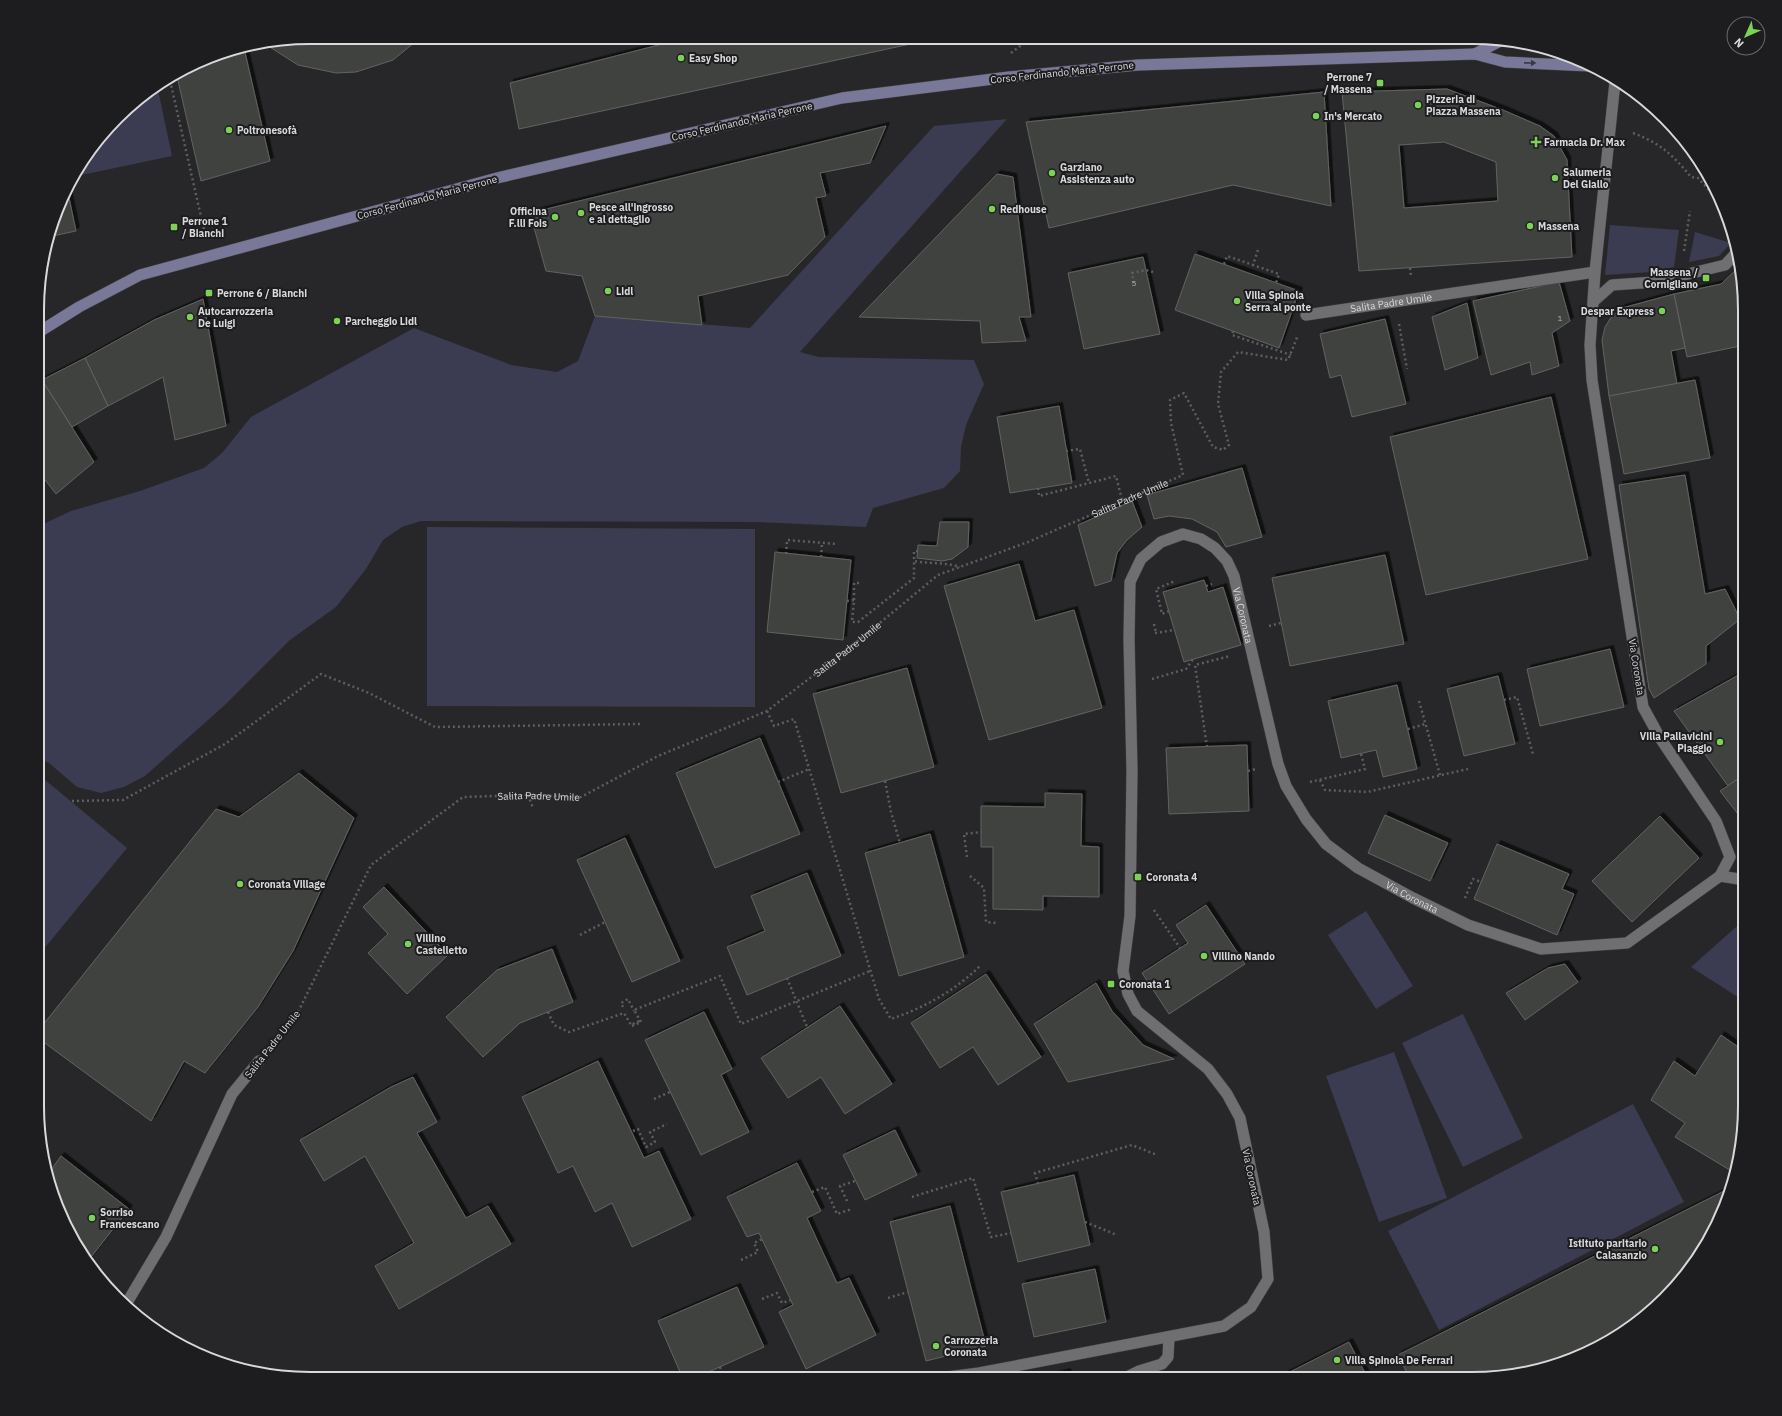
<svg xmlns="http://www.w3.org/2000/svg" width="1782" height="1416" font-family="'IBM Plex Sans',sans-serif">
  <defs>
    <filter id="shadow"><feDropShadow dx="3.5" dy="-3.5" stdDeviation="0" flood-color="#0009"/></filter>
  </defs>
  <rect width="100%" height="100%" fill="#272729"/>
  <g fill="#3b3b51">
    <path d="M 157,85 L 172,156 L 72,177 L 130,105 Z"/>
    <path d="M 1007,119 L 800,352 L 819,357 L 974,360 L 984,384 L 966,425 L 961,447 L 960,471 L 944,488 L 873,508 L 866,527 L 757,522 L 421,521 L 402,527 L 383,540 L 366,569 L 336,607 L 290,640 L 226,704 L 145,776 L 124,787 L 101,793 L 77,787 L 49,763 L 38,758 L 39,526 L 71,511 L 140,491 L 204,468 L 222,453 L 251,417 L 414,328 L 511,365 L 557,372 L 578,361 L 595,316 L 750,328 L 934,126 Z"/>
    <path d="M 1610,225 L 1679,230 L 1674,267 L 1652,272 L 1605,275 Z"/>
    <path d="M 1695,232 L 1731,243 L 1719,256 L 1689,262 Z"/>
    <path d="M 427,527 L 755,529 L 755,707 L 427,706 Z"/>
    <path d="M 38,774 L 127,848 L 38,956 Z"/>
    <path d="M 1366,911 L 1413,986 L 1376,1009 L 1328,935 Z"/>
    <path d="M 1745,919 L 1744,1001 L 1691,967 Z"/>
    <path d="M 1463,1014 L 1523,1138 L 1463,1167 L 1402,1043 Z"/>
    <path d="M 1394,1052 L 1447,1198 L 1379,1222 L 1326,1076 Z"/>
    <path d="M 1633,1104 L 1684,1202 L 1439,1330 L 1388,1231 Z"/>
  </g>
  <g fill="#414340" stroke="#616360" fill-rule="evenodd" filter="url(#shadow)">
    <path d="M 310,37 L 421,37 L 393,60 L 356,72 L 336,73 L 298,65 L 265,44 Z"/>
    <path d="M 690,37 L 938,37 L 938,38 L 519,129 L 510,83 Z"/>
    <path d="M 244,48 L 270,161 L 201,181 L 176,72 L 222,52 Z"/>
    <path d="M 1447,89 L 1503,110 L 1540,126 L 1554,136 L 1567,160 L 1572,257 L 1359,271 L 1342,92 ZM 1444,142 L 1496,162 L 1498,201 L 1404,208 L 1399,145 Z"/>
    <path d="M 1324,92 L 1331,206 L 1233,185 L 1049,228 L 1026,122 Z"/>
    <path d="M 886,126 L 870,163 L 820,173 L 826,196 L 816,198 L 825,237 L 788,275 L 698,296 L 702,325 L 595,316 L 582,276 L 546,271 L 530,213 Z"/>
    <path d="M 997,174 L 1013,177 L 1031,317 L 1019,317 L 1026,341 L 982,343 L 980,321 L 859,317 Z"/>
    <path d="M 67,188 L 76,231 L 48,237 L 51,222 Z"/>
    <path d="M 1195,254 L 1299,291 L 1279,348 L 1175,310 Z"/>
    <path d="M 1143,257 L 1160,334 L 1084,349 L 1068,273 Z"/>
    <path d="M 1741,265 L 1745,309 L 1745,345 L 1687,357 L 1674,294 L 1721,284 Z"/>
    <path d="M 1559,282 L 1570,321 L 1552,333 L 1559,366 L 1532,375 L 1530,362 L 1491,375 L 1473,301 Z"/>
    <path d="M 1674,294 L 1685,348 L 1671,351 L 1677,384 L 1609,396 L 1602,340 L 1605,327 L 1612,316 L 1622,308 Z"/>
    <path d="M 203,299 L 226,426 L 175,440 L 163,377 L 108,406 L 85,358 L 154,320 Z"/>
    <path d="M 1467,303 L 1478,358 L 1445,370 L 1432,317 Z"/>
    <path d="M 1385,319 L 1406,404 L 1352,417 L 1341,375 L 1330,378 L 1320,334 Z"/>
    <path d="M 85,358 L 108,406 L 72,427 L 42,380 Z"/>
    <path d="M 42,380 L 94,462 L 56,494 L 39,472 L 39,382 Z"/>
    <path d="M 1695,380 L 1710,458 L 1624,474 L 1609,396 Z"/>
    <path d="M 1551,397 L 1588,559 L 1426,595 L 1390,437 Z"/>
    <path d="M 1059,406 L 1072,483 L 1010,493 L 997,417 Z"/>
    <path d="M 1242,468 L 1262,537 L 1226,547 L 1217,532 L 1192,519 L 1169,516 L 1154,519 L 1147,495 Z"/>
    <path d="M 1685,475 L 1705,594 L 1725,589 L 1740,619 L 1706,646 L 1706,664 L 1654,698 L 1649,689 L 1619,485 Z"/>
    <path d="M 1132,501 L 1142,527 L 1127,540 L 1117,553 L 1111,581 L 1095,586 L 1078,525 Z"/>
    <path d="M 940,522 L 969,522 L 968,547 L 952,559 L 942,561 L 917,558 L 918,545 L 937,546 Z"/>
    <path d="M 775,552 L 851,560 L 843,640 L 767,632 Z"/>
    <path d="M 1385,555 L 1404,644 L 1290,666 L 1272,578 Z"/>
    <path d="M 1019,564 L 1035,621 L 1074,610 L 1102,708 L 989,740 L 944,586 Z"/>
    <path d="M 1204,580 L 1208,592 L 1223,587 L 1241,645 L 1184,662 L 1163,592 Z"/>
    <path d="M 1610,649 L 1624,707 L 1540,726 L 1527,669 Z"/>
    <path d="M 907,668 L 934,767 L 841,793 L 813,694 Z"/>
    <path d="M 1742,673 L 1745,677 L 1745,774 L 1728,786 L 1674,711 Z"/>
    <path d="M 1498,676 L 1515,744 L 1464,756 L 1447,689 Z"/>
    <path d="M 1397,685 L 1417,769 L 1383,777 L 1376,750 L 1341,758 L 1328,701 Z"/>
    <path d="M 760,738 L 800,834 L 715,868 L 676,773 Z"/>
    <path d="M 1247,745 L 1249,811 L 1169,814 L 1166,748 Z"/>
    <path d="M 299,773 L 354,818 L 293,951 L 258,1007 L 205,1073 L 184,1061 L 151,1121 L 38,1038 L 38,1031 L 216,809 L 239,817 Z"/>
    <path d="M 1745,774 L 1745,823 L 1720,791 Z"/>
    <path d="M 1045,793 L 1082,794 L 1081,846 L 1099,847 L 1099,897 L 1043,896 L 1043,910 L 993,909 L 993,847 L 981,847 L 981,806 L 1045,807 Z"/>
    <path d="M 1385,815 L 1448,843 L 1430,881 L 1368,853 Z"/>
    <path d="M 1660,816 L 1699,858 L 1632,922 L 1592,881 Z"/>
    <path d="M 930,834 L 964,957 L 899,976 L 865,853 Z"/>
    <path d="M 625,838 L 680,961 L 632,982 L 577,860 Z"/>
    <path d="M 1497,844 L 1569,874 L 1562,889 L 1574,894 L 1557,935 L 1474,899 Z"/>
    <path d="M 807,873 L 841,956 L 747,995 L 727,947 L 765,931 L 751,896 Z"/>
    <path d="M 384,887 L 448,955 L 407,994 L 368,953 L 388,934 L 363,907 Z"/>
    <path d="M 1206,905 L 1245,964 L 1169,1014 L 1142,973 L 1188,943 L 1176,925 Z"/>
    <path d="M 552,949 L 573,1002 L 520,1023 L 483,1057 L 446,1017 L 497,970 Z"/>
    <path d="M 1565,964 L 1578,982 L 1525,1020 L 1506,993 L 1548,968 Z"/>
    <path d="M 986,974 L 1041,1057 L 998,1085 L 973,1047 L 940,1068 L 911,1023 Z"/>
    <path d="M 1096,983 L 1112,1011 L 1143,1045 L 1174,1059 L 1068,1082 L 1034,1024 Z"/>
    <path d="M 840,1006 L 892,1084 L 845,1114 L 821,1077 L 788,1098 L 761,1058 Z"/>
    <path d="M 704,1012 L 732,1069 L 721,1075 L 749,1132 L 701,1155 L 645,1040 Z"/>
    <path d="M 1721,1035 L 1744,1051 L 1744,1124 L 1733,1172 L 1675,1137 L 1685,1123 L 1651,1100 L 1674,1061 L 1695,1076 Z"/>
    <path d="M 598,1061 L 644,1158 L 659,1151 L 691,1219 L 632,1247 L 612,1203 L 595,1212 L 573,1166 L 558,1173 L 522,1097 Z"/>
    <path d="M 413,1077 L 437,1122 L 417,1133 L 466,1218 L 488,1206 L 511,1244 L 399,1309 L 375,1266 L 414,1243 L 365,1156 L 324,1181 L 300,1140 L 391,1087 Z"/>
    <path d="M 895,1130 L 917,1175 L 865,1200 L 843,1155 Z"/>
    <path d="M 61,1156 L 129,1209 L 87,1262 L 65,1227 L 46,1177 Z"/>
    <path d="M 797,1163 L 821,1211 L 807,1218 L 837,1283 L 849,1278 L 876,1335 L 806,1369 L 779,1312 L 793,1305 L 759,1233 L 747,1237 L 727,1197 Z"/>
    <path d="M 1074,1175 L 1090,1245 L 1018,1262 L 1001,1192 Z"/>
    <path d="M 1730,1188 L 1724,1211 L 1677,1286 L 1638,1323 L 1577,1358 L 1526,1374 L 1472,1379 L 1410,1379 L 1398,1355 Z"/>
    <path d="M 950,1206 L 986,1346 L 926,1361 L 890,1222 Z"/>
    <path d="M 1095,1269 L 1106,1322 L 1034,1337 L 1022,1284 Z"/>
    <path d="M 737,1287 L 764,1347 L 693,1379 L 683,1379 L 658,1321 Z"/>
    <path d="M 1349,1342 L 1368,1379 L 1281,1379 L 1280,1377 Z"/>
    <path d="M 1067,1372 L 1069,1379 L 1039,1379 Z"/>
  </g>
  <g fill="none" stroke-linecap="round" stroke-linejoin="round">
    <defs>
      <path id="service" d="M 125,1306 L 166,1237 L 232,1094 L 259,1061"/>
      <path id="pedestrian" d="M 1720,876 L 1745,880"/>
      <g id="minor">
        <path id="s2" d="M 1306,315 L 1595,272"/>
        <path d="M 1123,1379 L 1139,1371 L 1162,1364 L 1168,1357 L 1169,1337"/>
      </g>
      <g id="tertiary">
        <path d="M 1594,301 L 1612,285 L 1655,282 L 1725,265 L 1738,251"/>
        <path id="s3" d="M 932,1379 L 979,1373 L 1224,1326 L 1251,1307 L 1268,1279 L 1264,1232 L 1240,1118 L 1227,1094 L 1208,1069 L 1137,1011 L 1128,994 L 1123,971 L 1130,916 L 1132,771 L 1129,639 L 1130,582 L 1141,559 L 1161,542 L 1183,534 L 1201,539 L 1215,548 L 1227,561 L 1234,576 L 1278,764 L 1286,786 L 1306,819 L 1326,844 L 1358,868 L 1413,898 L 1468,925 L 1541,949 L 1627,943 L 1720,876 L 1730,857 L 1716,821 L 1660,738 L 1643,707 L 1592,380 L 1590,345 L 1595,272 L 1615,82"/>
      </g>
      <g id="secondary">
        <path d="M 1475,54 L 1502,40"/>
        <path d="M 39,332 L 79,307 L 140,275 L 497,178 L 842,98 L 1009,77 L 1138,65 L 1475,54 L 1505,62 L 1590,66"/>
      </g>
    </defs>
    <use href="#service" stroke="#444446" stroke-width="12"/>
    <use href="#pedestrian" stroke="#444446" stroke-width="12"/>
    <use href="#minor" stroke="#444446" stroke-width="12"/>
    <use href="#tertiary" stroke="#444446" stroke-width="12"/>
    <use href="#secondary" stroke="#444446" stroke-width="12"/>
    <g stroke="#5e5e60" stroke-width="2.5" stroke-dasharray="2 3" stroke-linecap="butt">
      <path d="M 1011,53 L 1032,37"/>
      <path d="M 169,76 L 205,234"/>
      <path d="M 1633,133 C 1660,143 1673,155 1691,177 L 1698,178 L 1720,202"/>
      <path d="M 1258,250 L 1253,265 L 1279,274 L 1276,283"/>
      <path d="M 1684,251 L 1690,211"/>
      <path d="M 1224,264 L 1227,256 L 1253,265"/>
      <path d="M 1410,268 L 1411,276"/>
      <path d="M 1134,283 L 1132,273 L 1146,270 L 1153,272"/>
      <path d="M 1399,324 L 1407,369"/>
      <path d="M 1233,331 L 1232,335 L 1291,355"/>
      <path d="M 1066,451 L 1080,449 L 1089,483"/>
      <path d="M 1038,488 L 1039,496 L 1116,476 L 1122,500"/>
      <path d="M 918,551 L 914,551 L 914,561 C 929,564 945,562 960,567"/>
      <path d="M 786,554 L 787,540 L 837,544"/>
      <path d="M 821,557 L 822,543"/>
      <path d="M 1206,586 L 1212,584"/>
      <path d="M 854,600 L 854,583 L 859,583"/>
      <path d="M 847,601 L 854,600 L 852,622 L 858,622 L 914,578 L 914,561"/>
      <path d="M 1169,611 L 1162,614 L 1156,589 L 1175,581"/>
      <path d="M 1154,624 L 1156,633"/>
      <path d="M 1269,626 L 1281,623"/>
      <path d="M 1155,633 L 1174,630"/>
      <path d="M 1152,679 L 1186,669 L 1193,659"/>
      <path d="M 1504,700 L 1517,697 L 1533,754"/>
      <path d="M 1419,701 L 1440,775"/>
      <path d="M 767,711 L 774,726 L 794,719 L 879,999 L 891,1019 C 924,1008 956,990 981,965"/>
      <path d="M 1408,729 L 1425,724"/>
      <path d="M 1207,747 L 1195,665 L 1230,656"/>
      <path d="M 1248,771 L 1256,769"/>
      <path d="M 1320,780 L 1325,790 L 1367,792 L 1468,769"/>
      <path d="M 885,781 L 891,812 L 900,843"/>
      <path d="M 778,782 L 809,769"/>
      <path d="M 1310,782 L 1365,769 L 1361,754"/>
      <path d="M 528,795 L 533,808"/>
      <path d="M 72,801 L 123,800 L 225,744 L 321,674 L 369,693 L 435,727 L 640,724"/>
      <path d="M 967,857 L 964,834 L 981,832"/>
      <path d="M 970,876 L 984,888 L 986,922 L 997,923"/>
      <path d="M 1465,898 L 1473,879 L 1481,882"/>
      <path d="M 1154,910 L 1180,948"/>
      <path d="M 580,935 L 605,922"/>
      <path d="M 787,978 L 807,1027"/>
      <path d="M 623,1007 L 621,1003 L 628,999 L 634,1011"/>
      <path d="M 548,1012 L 554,1025 L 569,1032 L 624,1013 L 631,1025 L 639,1021 L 638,1019"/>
      <path d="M 632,1026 L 641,1022 L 634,1010 L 720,976 L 741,1024 L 870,971"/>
      <path id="s1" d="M 273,1043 L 299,1010 L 371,865 L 463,797 L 528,795 L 581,797 L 658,756 L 767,711 L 853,645 L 938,575 L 1028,542 L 1183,475 L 1171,423 L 1170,400 L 1184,393 L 1213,447 L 1223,450 L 1229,445 L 1218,404 L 1221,372 L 1238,352 L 1288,360 L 1298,335"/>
      <path d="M 654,1099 L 670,1092"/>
      <path d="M 633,1131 L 638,1129 L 646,1147 L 655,1142 L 650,1132 L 667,1124"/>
      <path d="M 1038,1184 L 1035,1173 L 1132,1145 L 1157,1155"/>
      <path d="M 812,1192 L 825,1187 L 837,1214 L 852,1209"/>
      <path d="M 912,1197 L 973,1178 L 991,1237 L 1011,1233"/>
      <path d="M 847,1201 L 840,1186 L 855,1181"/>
      <path d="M 1085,1222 L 1117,1235"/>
      <path d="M 741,1260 L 758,1252 L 754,1243 L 762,1239"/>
      <path d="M 888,1298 L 908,1292"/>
      <path d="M 762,1299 L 777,1293 L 782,1303 L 791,1300"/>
      <path d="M 720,1367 L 723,1379"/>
    </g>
    <use href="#service" stroke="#6f6f72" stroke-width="11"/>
    <use href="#pedestrian" stroke="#6f6f72" stroke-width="11"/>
    <use href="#minor" stroke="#6f6f72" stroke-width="11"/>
    <use href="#tertiary" stroke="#6f6f72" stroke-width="11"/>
    <use href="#secondary" stroke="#7a7898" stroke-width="11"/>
  </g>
  <defs><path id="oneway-solid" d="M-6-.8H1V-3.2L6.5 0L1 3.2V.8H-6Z"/></defs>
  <use fill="#393844" href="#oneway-solid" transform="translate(1530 63) rotate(1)"/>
  <g fill="#7dd154" stroke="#1d1d20" stroke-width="1.5">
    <circle cx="681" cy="58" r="4"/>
    <rect x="1376" y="79" width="8" height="8" rx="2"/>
    <circle cx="1418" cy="105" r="4"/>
    <circle cx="1316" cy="116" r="4"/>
    <circle cx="229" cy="130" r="4"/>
    <path d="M1534 136h4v4h4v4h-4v4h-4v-4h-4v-4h4z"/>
    <circle cx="1052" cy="173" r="4"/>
    <circle cx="1555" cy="178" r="4"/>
    <circle cx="992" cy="209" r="4"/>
    <circle cx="581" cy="213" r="4"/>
    <circle cx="555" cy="217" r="4"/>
    <circle cx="1530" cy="226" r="4"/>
    <rect x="170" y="223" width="8" height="8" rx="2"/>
    <rect x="1702" y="274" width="8" height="8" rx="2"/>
    <circle cx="608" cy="291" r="4"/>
    <rect x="205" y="289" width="8" height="8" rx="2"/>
    <circle cx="1237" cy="301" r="4"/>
    <circle cx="1662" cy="311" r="4"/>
    <circle cx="190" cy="317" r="4"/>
    <circle cx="337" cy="321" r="4"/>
    <circle cx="1720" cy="742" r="4"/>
    <rect x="1134" y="873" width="8" height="8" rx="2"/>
    <circle cx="240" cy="884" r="4"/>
    <circle cx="408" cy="944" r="4"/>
    <circle cx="1204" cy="956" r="4"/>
    <rect x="1107" y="980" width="8" height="8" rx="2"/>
    <circle cx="92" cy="1218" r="4"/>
    <circle cx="1655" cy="1249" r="4"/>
    <circle cx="936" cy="1346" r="4"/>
    <circle cx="1337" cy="1360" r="4"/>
  </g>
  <g text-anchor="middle" stroke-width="4" stroke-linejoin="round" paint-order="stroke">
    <g font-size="8" fill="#b3b4b4">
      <text x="1134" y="286">5</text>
      <text x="1560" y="321">1</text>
    </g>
    <g font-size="10" font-weight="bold" fill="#d9d9db" stroke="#1d1d20" text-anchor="start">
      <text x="689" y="62">Easy Shop</text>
      <text x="1372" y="81" text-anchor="end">Perrone 7<tspan x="1372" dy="12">/ Massena</tspan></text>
      <text x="1426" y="103">Pizzeria di<tspan x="1426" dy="12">Piazza Massena</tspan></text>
      <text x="1324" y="120">In's Mercato</text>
      <text x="237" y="134">Poltronesofà</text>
      <text x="1544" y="146">Farmacia Dr. Max</text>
      <text x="1060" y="171">Garziano<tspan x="1060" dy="12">Assistenza auto</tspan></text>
      <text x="1563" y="176">Salumeria<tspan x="1563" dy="12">Del Giallo</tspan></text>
      <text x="589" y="211">Pesce all'ingrosso<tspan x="589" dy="12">e al dettaglio</tspan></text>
      <text x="1000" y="213">Redhouse</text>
      <text x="547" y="215" text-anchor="end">Officina<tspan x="547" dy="12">F.lli Fois</tspan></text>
      <text x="182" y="225">Perrone 1<tspan x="182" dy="12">/ Bianchi</tspan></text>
      <text x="1538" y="230">Massena</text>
      <text x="1698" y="276" text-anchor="end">Massena /<tspan x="1698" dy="12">Cornigliano</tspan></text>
      <text x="616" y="295">Lidl</text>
      <text x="217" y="297">Perrone 6 / Bianchi</text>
      <text x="1245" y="299">Villa Spinola<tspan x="1245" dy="12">Serra al ponte</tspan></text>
      <text x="198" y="315">Autocarrozzeria<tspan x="198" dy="12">De Luigi</tspan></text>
      <text x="1654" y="315" text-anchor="end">Despar Express</text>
      <text x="345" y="325">Parcheggio Lidl</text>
      <text x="1712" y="740" text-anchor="end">Villa Pallavicini<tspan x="1712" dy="12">Piaggio</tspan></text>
      <text x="1146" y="881">Coronata 4</text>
      <text x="248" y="888">Coronata Village</text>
      <text x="416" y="942">Villino<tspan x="416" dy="12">Castelletto</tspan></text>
      <text x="1212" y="960">Villino Nando</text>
      <text x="1119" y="988">Coronata 1</text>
      <text x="100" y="1216">Sorriso<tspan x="100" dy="12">Francescano</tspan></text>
      <text x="1647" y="1247" text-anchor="end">Istituto paritario<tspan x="1647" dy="12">Calasanzio</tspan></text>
      <text x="944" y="1344">Carrozzeria<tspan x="944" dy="12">Coronata</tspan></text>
      <text x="1345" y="1364">Villa Spinola De Ferrari</text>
    </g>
    <g font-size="10" fill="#d9d9db" stroke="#1d1d20">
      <text transform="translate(1062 72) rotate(-6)" y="4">Corso Ferdinando Maria Perrone</text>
      <text transform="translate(742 121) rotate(-13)" y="4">Corso Ferdinando Maria Perrone</text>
      <text transform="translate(427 197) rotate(-15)" y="4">Corso Ferdinando Maria Perrone</text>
      <text dy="4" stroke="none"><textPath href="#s2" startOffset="86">Salita Padre Umile</textPath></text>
      <text dy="4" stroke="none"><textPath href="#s1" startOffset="1067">Salita Padre Umile</textPath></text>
      <text dy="4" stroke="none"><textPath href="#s3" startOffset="1294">Via Coronata</textPath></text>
      <text dy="4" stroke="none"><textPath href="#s1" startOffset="743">Salita Padre Umile</textPath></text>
      <text transform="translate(1637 667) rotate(81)" y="4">Via Coronata</text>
      <text dy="4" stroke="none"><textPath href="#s1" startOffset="394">Salita Padre Umile</textPath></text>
      <text dy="4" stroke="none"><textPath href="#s3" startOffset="1642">Via Coronata</textPath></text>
      <text transform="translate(272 1044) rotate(-52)" y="4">Salita Padre Umile</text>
      <text transform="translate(1252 1177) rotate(78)" y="4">Via Coronata</text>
    </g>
  </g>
  <path d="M0 0H1782V1416H0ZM310 44H1472A266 266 0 0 1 1738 310V1106A266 266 0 0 1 1472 1372H310A266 266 0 0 1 44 1106V310A266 266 0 0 1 310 44Z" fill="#1d1d20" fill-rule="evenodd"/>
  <path fill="none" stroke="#d9d9db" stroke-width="2" d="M310 44H1472A266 266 0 0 1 1738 310V1106A266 266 0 0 1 1472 1372H310A266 266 0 0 1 44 1106V310A266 266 0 0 1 310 44Z"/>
  <g transform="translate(1746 36) rotate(225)"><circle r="19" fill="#1d1d20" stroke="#68686b"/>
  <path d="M0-3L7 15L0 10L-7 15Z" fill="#7dd154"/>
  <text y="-6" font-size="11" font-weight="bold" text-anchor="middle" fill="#d9d9db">N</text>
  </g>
</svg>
